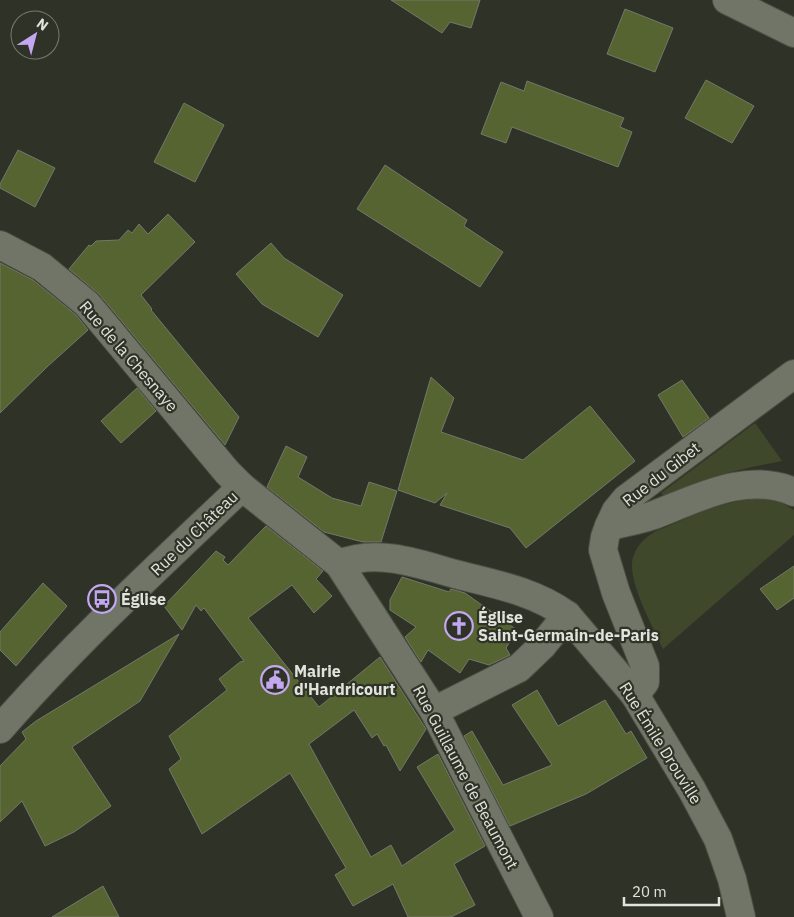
<svg xmlns="http://www.w3.org/2000/svg" width="794" height="917" font-family="'IBM Plex Sans',sans-serif">
  <rect width="100%" height="100%" fill="#2f3327"/>
  <g fill="#3f482a">
    <path d="M 755,423 L 782,461 C 741,469 701,477 665,497 L 661,493 Z"/>
    <path d="M 762,498 L 780,502 L 794,510 L 794,535 L 663,649 C 653,627 633,591 632,567 C 631,555 640,541 650,535 C 656,530 664,528 671,525 C 699,512 730,500 762,498 Z"/>
  </g>
  <g fill="#566432" stroke="#73786a">
    <path d="M 391,0 L 480,0 L 471,28 L 450,22 L 442,33 Z"/>
    <path d="M 625,9 L 673,28 L 655,72 L 607,54 Z"/>
    <path d="M 706,80 L 754,106 L 732,143 L 685,118 Z"/>
    <path d="M 527,81 L 624,118 L 620,127 L 632,132 L 618,167 L 512,127 L 506,143 L 481,134 L 501,82 L 524,91 Z"/>
    <path d="M 184,103 L 224,125 L 195,182 L 154,162 Z"/>
    <path d="M 18,150 L 55,168 L 35,207 L 0,188 L 0,184 Z"/>
    <path d="M 385,165 L 467,220 L 464,226 L 503,252 L 480,287 L 357,209 Z"/>
    <path d="M 168,214 L 195,242 L 141,295 L 152,309 L 151,310 L 239,417 L 225,445 L 99,294 L 69,269 L 89,245 L 91,246 L 96,241 L 119,240 L 128,230 L 132,233 L 139,224 L 148,234 Z"/>
    <path d="M 271,243 L 284,258 L 343,295 L 318,337 L 262,304 L 236,274 Z"/>
    <path d="M 0,263 L 33,280 L 76,315 L 88,330 L 48,366 L 0,413 Z"/>
    <path d="M 431,377 L 454,398 L 441,432 L 523,460 L 590,406 L 635,461 L 526,548 L 510,528 L 440,505 L 447,493 L 435,503 L 398,490 Z"/>
    <path d="M 682,380 L 709,418 L 683,437 L 658,395 Z"/>
    <path d="M 137,388 L 156,411 L 121,443 L 101,421 Z"/>
    <path d="M 286,446 L 307,457 L 298,477 L 332,498 L 361,506 L 369,482 L 397,491 L 381,542 L 363,542 L 324,532 L 267,487 Z"/>
    <path d="M 266,526 L 323,571 L 316,579 L 332,596 L 314,613 L 292,585 L 248,618 L 319,707 L 380,657 L 426,729 L 400,771 L 386,745 L 384,746 L 377,734 L 372,738 L 354,710 L 309,744 L 371,857 L 391,845 L 402,866 L 455,830 L 417,767 L 438,754 L 485,846 L 454,864 L 475,905 L 451,917 L 408,917 L 393,884 L 353,906 L 335,875 L 346,868 L 290,773 L 202,834 L 169,769 L 181,759 L 169,736 L 227,690 L 219,679 L 240,662 L 244,661 L 204,608 L 201,611 L 196,605 L 182,630 L 164,606 L 216,551 L 225,557 L 223,560 L 228,565 Z"/>
    <path d="M 794,566 L 794,598 L 777,610 L 760,589 Z"/>
    <path d="M 402,577 L 449,592 L 451,589 L 465,593 L 517,630 L 506,648 L 510,655 L 489,665 L 469,659 L 460,673 L 428,650 L 421,662 L 405,637 L 416,627 L 390,610 L 390,600 Z"/>
    <path d="M 43,583 L 67,606 L 16,666 L 0,650 L 0,632 Z"/>
    <path d="M 179,634 L 140,701 L 72,747 L 111,806 L 74,832 L 45,846 L 22,801 L 0,822 L 0,766 L 26,739 L 22,732 L 36,721 Z"/>
    <path d="M 537,690 L 558,726 L 605,700 L 626,734 L 631,731 L 647,758 L 586,794 L 510,826 L 464,736 L 472,731 L 503,785 L 552,765 L 512,705 Z"/>
    <path d="M 103,886 L 119,917 L 52,917 Z"/>
  </g>
  <g fill="none" stroke-linecap="round" stroke-linejoin="round">
    <defs>
      <g id="street">
        <path d="M 727,0 L 794,33"/>
        <path d="M 0,245 L 42,267 L 87,304 L 227,472 L 242,487 L 339,564 L 434,711 L 539,917"/>
        <path d="M 609,526 C 624,523 639,520 654,515 C 698,498 747,471 794,492"/>
        <path d="M 339,564 C 354,558 371,556 388,558 C 411,560 433,568 455,574 C 494,584 534,591 567,615 L 635,695 L 692,790 L 718,839 L 732,879 L 741,917"/>
        <path d="M 635,695 L 645,682 L 645,666 L 616,593 L 603,550 L 605,537 L 609,526 L 616,511 L 626,499 L 794,374"/>
        <path d="M 434,711 L 519,668 L 542,646 L 567,615"/>
        <path d="M 0,729 C 75,643 160,565 242,487"/>
      </g>
    </defs>
    <use href="#street" stroke="#4c4f44" stroke-width="30"/>
    <use href="#street" stroke="#717567" stroke-width="28"/>
  </g>
  <defs>
    <symbol id="bus-ring" viewBox="-11 -11 22 22"><circle r="9.5" fill="#2f3327" stroke="#c4a7f1" stroke-width="1.5"/><path d="M-5-6H5V4H4V6H2V4H-2V6H-4V4H-5ZM-3.5-4V0h7V-4ZM-3.5 1.2v1.5H-2V1.2ZM2 1.2v1.5H3.5V1.2Z" fill="#c4a7f1"/></symbol>
    <symbol id="church-ring" viewBox="-11 -11 22 22"><circle r="9.5" fill="#2f3327" stroke="#c4a7f1" stroke-width="1.5"/><path d="M-1.2-6h2.4v3.5h3.3v2.4h-3.3V6h-2.4V-.1h-3.3v-2.4h3.3Z" fill="#c4a7f1"/></symbol>
    <symbol id="civic-ring" viewBox="-11 -11 22 22"><circle r="9.5" fill="#2f3327" stroke="#c4a7f1" stroke-width="1.5"/><path d="M-.6-6.5H3V-4.5H.6V-3L4-1V1h2V6H-6V1h2V-1L-.6-3ZM-1.2 2.5V6h2.4V2.5Z" fill="#c4a7f1"/></symbol>
  </defs>
  <g fill-rule="evenodd">
    <use href="#bus-ring" x="86" y="583" width="32" height="32"/>
    <use href="#church-ring" x="443" y="610" width="32" height="32"/>
    <use href="#civic-ring" x="259" y="664" width="32" height="32"/>
  </g>
  <g text-anchor="middle" stroke-width="4.5" stroke-linejoin="round" paint-order="stroke">
    <g font-size="16" fill="#e1e4dc" stroke="#2f3327">
      <text transform="translate(129 356) rotate(49)" y="6">Rue de la Chesnaye</text>
      <text transform="translate(661 474) rotate(-38)" y="6">Rue du Gibet</text>
      <text transform="translate(194 533) rotate(-44)" y="6">Rue du Château</text>
      <text transform="translate(661 743) rotate(58)" y="6">Rue Émile Drouville</text>
      <text transform="translate(466 777) rotate(62)" y="6">Rue Guillaume de Beaumont</text>
    </g>
    <g font-size="16" font-weight="bold" fill="#e1e4dc" stroke="#2f3327" text-anchor="start">
      <text x="121" y="605">Église</text>
      <text x="478" y="623">Église<tspan x="478" dy="18">Saint-Germain-de-Paris</tspan></text>
      <text x="294" y="677">Mairie<tspan x="294" dy="18">d'Hardricourt</tspan></text>
    </g>
  </g>
  <g transform="translate(35 35) rotate(36)"><circle r="24" fill="#2f3327" stroke="#767a6f"/>
  <path d="M0-4L9 19L0 12L-9 19Z" fill="#c4a7f1"/>
  <text y="-8" font-size="14" font-weight="bold" text-anchor="middle" fill="#e1e4dc">N</text>
  </g>
  <path d="M624 897v8h95v-8" fill="none" stroke="#e1e4dc" stroke-width="2.5"/>
  <text x="632" y="897" font-size="15" fill="#e1e4dc" stroke="#2f3327" stroke-width="4" paint-order="stroke">20 m</text>
</svg>
